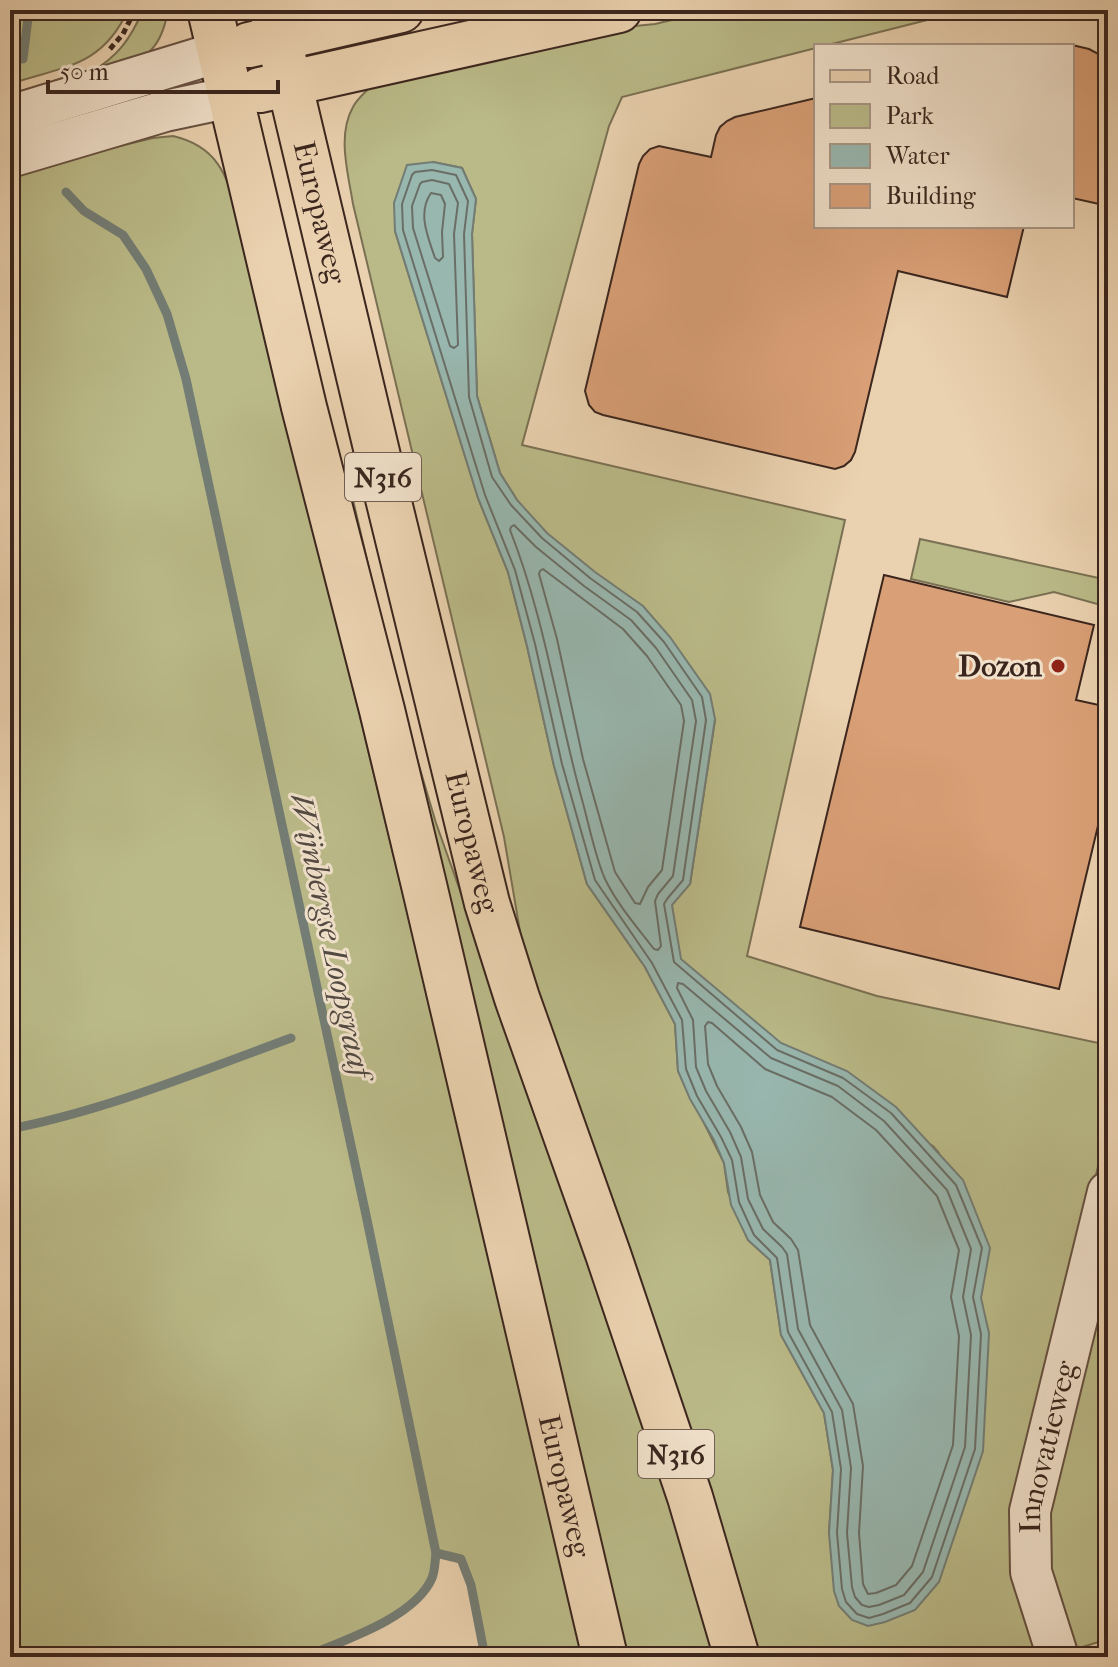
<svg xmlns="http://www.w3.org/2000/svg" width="1118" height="1667" font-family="'IM FELL French Canon',serif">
  <rect width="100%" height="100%" fill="#ead1af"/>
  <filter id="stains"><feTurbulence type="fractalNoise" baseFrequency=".0025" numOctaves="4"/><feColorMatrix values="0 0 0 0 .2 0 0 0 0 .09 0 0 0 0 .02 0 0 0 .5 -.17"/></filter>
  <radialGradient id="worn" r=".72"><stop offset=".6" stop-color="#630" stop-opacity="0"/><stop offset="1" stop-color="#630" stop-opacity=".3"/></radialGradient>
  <g fill="#baba88" stroke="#7a7053" stroke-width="2" fill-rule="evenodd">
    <path d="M 10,10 L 128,10 C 102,67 64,66 10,84 Z"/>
    <path d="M 143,10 L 168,10 C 159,63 135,60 90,73 C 118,56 130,40 143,10 Z"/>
    <path d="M 714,10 L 967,10 L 824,46 L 816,46 L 816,48 L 622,97 L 609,126 L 522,445 L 845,520 L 747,956 L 877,996 L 1108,1045 L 1108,1124 L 1011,1536 L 1041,1657 L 755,1657 L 525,961 L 504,837 L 353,204 C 348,173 337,135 353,107 C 357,99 365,93 370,87 L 555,34 L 655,24 ZM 433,162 L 462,168 L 476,199 L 472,234 L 477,396 L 500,473 L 567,579 L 715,720 L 690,884 L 629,907 L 754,1055 L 933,1146 L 939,1153 L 829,1533 L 833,1470 L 824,1413 L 781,1335 L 770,1260 L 748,1240 L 728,1192 L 724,1163 L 678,1071 L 675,1024 L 645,967 L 587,884 L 554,766 L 527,646 L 508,572 L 478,498 L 395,231 Z"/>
    <path d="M 173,136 C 225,148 228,185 243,229 L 586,1657 L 485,1657 L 471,1585 L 461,1559 L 436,1553 L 433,1577 L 419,1597 L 396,1615 L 354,1637 L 304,1657 L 10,1657 L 10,175 L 53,162 L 153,138 Z"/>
    <path d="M 353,500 L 401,705 L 436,823 L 501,1006 L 569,1183 L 721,1657 L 620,1657 L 345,502 Z"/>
    <path d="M 920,539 L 1108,580 L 1108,607 L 1054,592 L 1009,602 L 911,579 Z"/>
    <path d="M 1108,1262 L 1108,1639 L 1073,1650 L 1042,1541 Z"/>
  </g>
  <path fill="#98b7af" stroke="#737d75" stroke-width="2" d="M 433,162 L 462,168 L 476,199 L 472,234 L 477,396 L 500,473 L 517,500 L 547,533 L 595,572 L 643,606 L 670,637 L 710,694 L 715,719 L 690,884 L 672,905 L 681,959 L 781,1043 L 847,1071 L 896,1107 L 963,1180 L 990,1248 L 981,1298 L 989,1333 L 983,1451 L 939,1582 L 915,1610 L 885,1622 L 868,1626 L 852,1620 L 839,1606 L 834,1591 L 829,1533 L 833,1470 L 824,1413 L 781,1335 L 770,1260 L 748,1240 L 731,1205 L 724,1163 L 714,1140 L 690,1099 L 678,1071 L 675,1024 L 645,967 L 587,884 L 554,766 L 527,646 L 508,572 L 478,498 L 395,231 L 394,203 L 407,165 Z"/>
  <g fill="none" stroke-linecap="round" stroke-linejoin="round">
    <g stroke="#6a6e66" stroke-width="2">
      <path d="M 432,170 L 456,175 L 468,201 L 464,234 L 469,397 L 492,477 L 511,505 L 542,538 L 590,578 L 637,612 L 664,642 L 702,697 L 706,720 L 683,880 L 667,899 L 664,904 L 674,962 L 777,1050 L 843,1078 L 891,1113 L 956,1185 L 982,1248 L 973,1297 L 981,1334 L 975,1449 L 932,1577 L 910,1603 L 883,1614 L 869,1618 L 857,1614 L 846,1602 L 842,1589 L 837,1533 L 841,1469 L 832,1412 L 788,1332 L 777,1258 L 754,1235 L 739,1202 L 732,1160 L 721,1137 L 697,1096 L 686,1069 L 682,1020 L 652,963 L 595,880 L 562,764 L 535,644 L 515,570 L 485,495 L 403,230 L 402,204 L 412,175 L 415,172 Z"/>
      <path d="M 432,180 L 449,184 L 458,203 L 454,234 L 458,345 L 454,348 L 450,346 L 413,228 L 412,206 L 420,184 L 422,182 Z"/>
      <path d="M 431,193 L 441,195 L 445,204 L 442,232 L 443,257 L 439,261 L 435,258 C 428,237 417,213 431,193 Z"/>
      <path d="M 514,525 L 536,547 L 584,586 L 631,620 L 656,648 L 692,700 L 696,721 L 673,876 L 658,894 L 655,901 L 661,946 L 658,950 L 654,949 C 637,927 617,904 605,879 C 595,857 588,820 581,796 C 557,708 544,616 510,530 L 511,527 Z"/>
      <path d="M 543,569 L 623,629 L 647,656 L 681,705 L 684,721 L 662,870 L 648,887 L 640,904 L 635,903 L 615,872 L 583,759 L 557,639 L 539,574 L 540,571 Z"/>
      <path d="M 678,983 L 683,984 L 771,1058 L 838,1086 L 884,1121 L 947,1190 L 971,1249 L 963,1297 L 971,1335 L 965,1447 L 923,1572 L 904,1595 L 879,1605 L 869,1607 L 862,1605 L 855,1597 L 852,1587 L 847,1533 L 851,1468 L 842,1410 L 798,1329 L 787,1254 L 782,1247 L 763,1229 L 748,1199 L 741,1157 L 730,1132 L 706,1091 L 696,1067 L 693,1020 L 677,988 Z"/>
      <path d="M 708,1022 L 712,1023 L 765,1069 L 832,1097 L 876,1130 L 937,1196 L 959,1250 L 951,1297 L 959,1336 L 953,1445 L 912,1566 L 896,1585 L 876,1593 L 868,1594 L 863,1584 L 859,1533 L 863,1466 L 853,1404 L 810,1325 L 798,1250 L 791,1239 L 773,1222 L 760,1195 L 752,1152 L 741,1127 L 717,1086 L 708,1064 L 705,1026 Z"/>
    </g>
    <g stroke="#737d75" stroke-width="9">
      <path d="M 23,59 L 29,10"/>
      <path d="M 66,192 L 84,211 L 123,235 L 146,269 L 167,314 L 186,379 L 366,1215 L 436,1553 C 435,1561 435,1571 432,1578 C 415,1618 342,1641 304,1657"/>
      <path d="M 10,1129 C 107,1110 198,1072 291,1038"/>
      <path d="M 436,1553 L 461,1559 L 471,1585 L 485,1657"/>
    </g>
  </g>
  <g fill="#d99f76" stroke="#3b261e" stroke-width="2">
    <path d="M 1072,45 L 1089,49 L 1108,59 L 1108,206 L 1072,198 Z"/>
    <path d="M 816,98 L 816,226 L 1024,226 L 1007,297 L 898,271 L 855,452 L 851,460 L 844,466 L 835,469 L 603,415 L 595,412 L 589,405 L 585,391 L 639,164 L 643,156 L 650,149 L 659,146 L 711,157 L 716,135 L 720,127 L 727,121 L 735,117 Z"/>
    <path d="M 884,575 L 1094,625 L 1076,700 L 1108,707 L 1108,784 L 1059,989 L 800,927 Z"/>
  </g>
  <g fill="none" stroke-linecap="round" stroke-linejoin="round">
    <defs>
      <g id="minor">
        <path d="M 10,116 L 219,52"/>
        <path d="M 10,157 L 165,111 L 231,97"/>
        <path id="s1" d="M 1058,1657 L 1031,1572 L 1030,1511 L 1108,1192"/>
      </g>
      <g id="major">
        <path id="s2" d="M 210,10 L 304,407 L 382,710 L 424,885 L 605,1657"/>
        <path id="s3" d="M 272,10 L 385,486 L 487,903 L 517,998 L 608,1254 L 690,1497 L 737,1657"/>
        <path d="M 249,45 L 401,10"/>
        <path d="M 260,90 L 619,10"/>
      </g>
    </defs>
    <use href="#minor" stroke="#675142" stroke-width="44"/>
    <use href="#major" stroke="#3b261e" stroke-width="48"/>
    <g stroke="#3b261e" stroke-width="5" stroke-dasharray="6 4" stroke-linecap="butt">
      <path d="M 110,49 L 123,34 L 135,10"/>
      <path d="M 14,81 L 16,10"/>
    </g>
    <use href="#minor" stroke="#f1e1cb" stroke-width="40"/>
    <use href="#major" stroke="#ead1af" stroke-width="44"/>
  </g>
  <circle fill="#8f2418" stroke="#f1e1cb" stroke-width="3" cx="1058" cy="666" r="8"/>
  <g text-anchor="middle" stroke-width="6" stroke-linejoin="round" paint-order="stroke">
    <g fill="#f1e1cb" stroke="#725e52" stroke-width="2">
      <rect x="345" y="453" width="76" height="48" rx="6"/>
      <rect x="638" y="1430" width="76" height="48" rx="6"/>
    </g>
    <g font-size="28" font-weight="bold" fill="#3b261e">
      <text x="383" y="487">N316</text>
      <text x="676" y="1464">N316</text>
    </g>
    <g font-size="30" fill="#3b261e" stroke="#f1e1cb">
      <text dy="10" stroke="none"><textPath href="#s3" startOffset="208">Europaweg</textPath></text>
      <text dy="10" stroke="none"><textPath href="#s3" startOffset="856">Europaweg</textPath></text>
      <text dy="10" stroke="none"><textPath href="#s1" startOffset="216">Innovatieweg</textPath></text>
      <text dy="10" stroke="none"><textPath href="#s2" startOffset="1518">Europaweg</textPath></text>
    </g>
    <g font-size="30" font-weight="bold" fill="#3b261e" stroke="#f1e1cb" text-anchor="end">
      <text x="1042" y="676">Dozon</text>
    </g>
    <g font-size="32" font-style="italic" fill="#524a42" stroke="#f1e1cb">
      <text transform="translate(331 935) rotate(78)" y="11">Wijnbergse Loopgraaf</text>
    </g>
  </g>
  <rect width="1118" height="1667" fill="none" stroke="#ead1af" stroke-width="40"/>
  <rect x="12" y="12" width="1094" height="1643" fill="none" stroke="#3b261e" stroke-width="4"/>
  <rect x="20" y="20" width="1078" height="1627" fill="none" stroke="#3b261e" stroke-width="2"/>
  <rect x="814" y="44" width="260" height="184" fill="#f1e1cb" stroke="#a89686" stroke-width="2"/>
  <rect x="830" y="70" width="40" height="12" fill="#ead1af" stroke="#a89686" stroke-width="2"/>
  <text x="886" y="84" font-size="24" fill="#3b261e">Road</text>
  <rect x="830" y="104" width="40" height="24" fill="#baba88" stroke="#a89686" stroke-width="2"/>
  <text x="886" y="124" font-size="24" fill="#3b261e">Park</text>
  <rect x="830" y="144" width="40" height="24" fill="#98b7af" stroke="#a89686" stroke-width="2"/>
  <text x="886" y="164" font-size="24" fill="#3b261e">Water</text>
  <rect x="830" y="184" width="40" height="24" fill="#d99f76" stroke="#a89686" stroke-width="2"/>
  <text x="886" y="204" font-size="24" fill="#3b261e">Building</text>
  <path d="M48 80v12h230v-12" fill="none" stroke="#3b261e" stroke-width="4"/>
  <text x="60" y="80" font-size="24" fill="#3b261e" stroke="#f1e1cb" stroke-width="6" paint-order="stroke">50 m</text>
  <rect width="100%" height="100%" filter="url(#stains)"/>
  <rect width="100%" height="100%" fill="url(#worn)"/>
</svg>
